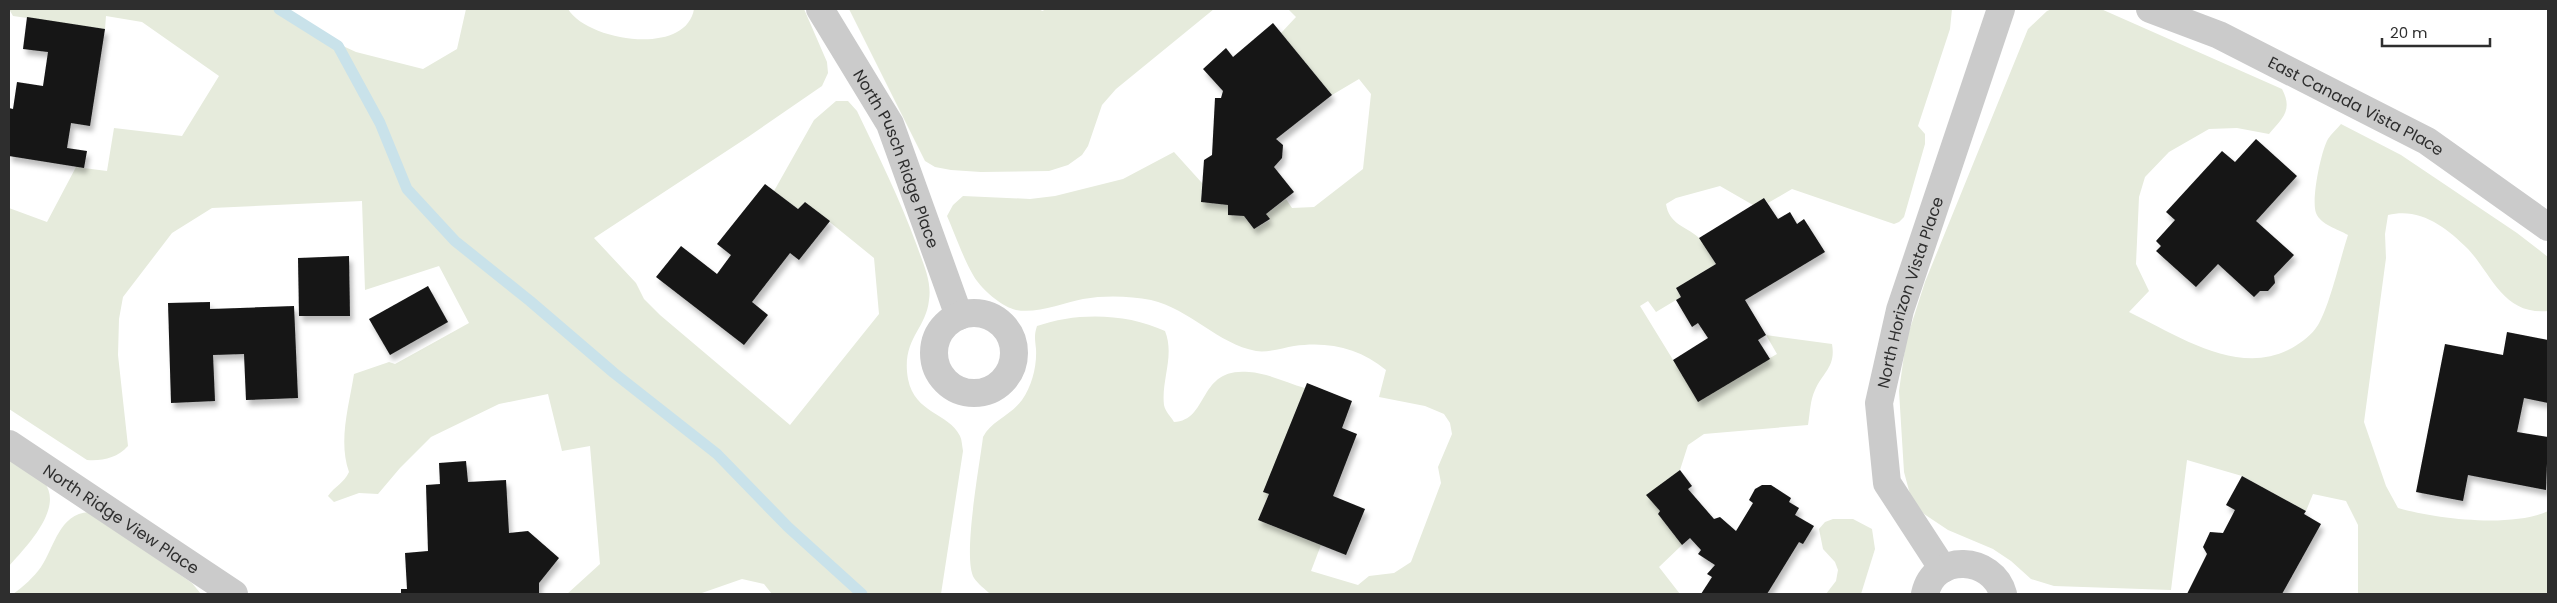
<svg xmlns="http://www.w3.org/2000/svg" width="2557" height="603" font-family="Poppins,sans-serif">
  <defs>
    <filter id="shadow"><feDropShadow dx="3" dy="5.5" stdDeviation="2.5" flood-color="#0004"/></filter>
  </defs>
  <rect width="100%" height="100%" fill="#fff"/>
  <g fill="#e6ebdc">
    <path d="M 9,9 L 284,9 L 308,30 L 356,52 L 423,69 L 457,49 L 466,9 L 568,9 C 587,41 686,57 694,9 L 804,9 L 827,62 L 828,73 L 822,86 L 748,137 L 594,238 L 636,283 L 644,299 L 660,315 L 790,425 L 879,314 L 874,258 L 805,202 L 798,209 L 774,191 L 814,120 L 836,101 L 848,101 L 857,111 C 878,155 900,199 917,246 C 923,263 932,282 929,300 C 926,330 901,339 908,379 C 915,414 948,412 960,436 C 962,440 962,446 963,451 L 941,594 L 772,594 L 764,584 L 742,579 L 699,594 L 567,594 L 600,564 L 590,446 L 562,451 L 548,394 L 499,404 L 431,437 L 400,468 L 378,494 L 359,493 L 334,502 L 328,496 C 335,486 344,483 349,472 C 338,441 349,406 354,374 L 389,362 L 395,364 L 469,323 L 439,266 L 365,290 L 362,201 L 212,208 L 172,233 L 123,297 L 119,319 L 118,355 L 128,446 C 117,458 103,461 87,460 L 9,409 L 9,208 L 47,222 L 76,167 L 107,171 L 114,128 L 182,136 L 219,76 L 142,22 L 106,16 L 105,29 L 13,16 Z"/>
    <path d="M 849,9 L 1040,9 L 1042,11 L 1047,9 L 1214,9 L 1116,89 L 1102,105 L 1088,146 L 1082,155 L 1068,165 L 1049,171 L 981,172 L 951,170 L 935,167 L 925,161 Z"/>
    <path d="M 1288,9 L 1952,9 L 1950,29 L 1918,126 L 1925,134 L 1925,144 L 1904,217 L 1899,222 L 1894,224 L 1792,189 L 1768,203 L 1764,198 L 1753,205 L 1720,186 L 1676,198 L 1666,204 C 1669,224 1685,226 1698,237 C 1705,243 1710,256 1716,264 L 1676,288 L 1681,297 L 1656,312 L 1648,301 L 1640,306 L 1697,399 L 1777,354 L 1766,335 L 1832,344 C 1836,367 1823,372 1815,390 C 1810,400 1810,414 1808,425 L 1704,434 L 1688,445 L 1680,470 L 1647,495 L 1660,511 L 1658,514 L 1682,545 L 1659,567 L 1680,594 L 990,594 C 985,589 978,584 974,578 C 962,559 980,463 983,437 C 991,421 1010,416 1022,400 C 1032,386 1037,366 1036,349 C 1035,339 1034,335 1037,326 C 1076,312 1127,313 1165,331 C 1175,356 1161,380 1164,405 C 1165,411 1171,417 1174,422 C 1210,420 1197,367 1249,372 C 1267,373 1287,383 1305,388 L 1264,492 L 1269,494 L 1258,520 L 1321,545 L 1311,571 L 1358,585 L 1369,576 L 1394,573 L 1411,562 L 1441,483 L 1438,467 L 1452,434 L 1450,423 L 1444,414 L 1425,406 L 1379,397 L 1386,370 C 1360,348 1328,341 1294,346 C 1283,348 1267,353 1256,351 C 1218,344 1190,309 1151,300 C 1130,296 1105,295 1083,299 C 1063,303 1037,314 1016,310 C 1003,307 985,292 977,281 C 966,266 955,234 947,216 L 953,205 L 963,196 L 1030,199 L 1055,196 L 1123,179 L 1174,152 L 1202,183 L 1201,202 L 1228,205 L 1228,215 L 1244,216 L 1254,229 L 1270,220 L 1266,214 L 1286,199 L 1292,208 L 1314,207 L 1363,169 L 1371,94 L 1359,79 L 1332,95 L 1281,33 L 1296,17 Z"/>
    <path d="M 2052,9 L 2101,9 L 2282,89 C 2293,110 2283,118 2269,134 L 2237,128 L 2209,129 L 2169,152 L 2145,177 L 2139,197 L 2136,264 L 2149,291 L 2129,312 C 2177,335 2239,378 2292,348 C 2302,342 2312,335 2318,325 C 2330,305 2340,259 2348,235 C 2338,229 2321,225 2316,213 C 2311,200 2321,151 2328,139 C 2331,134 2337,129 2341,124 L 2401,155 L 2517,233 L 2548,257 L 2548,311 C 2503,315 2493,276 2468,249 C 2446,227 2420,207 2388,215 L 2385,234 L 2386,258 L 2364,422 L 2386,486 L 2398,508 C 2436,519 2512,528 2548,511 L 2548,594 L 2358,594 L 2358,525 L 2346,501 L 2313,494 L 2306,511 L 2242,476 L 2187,460 L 2171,590 L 2054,586 L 2031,579 L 2011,561 L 1993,549 L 1948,530 L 1924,514 L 1911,498 L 1904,472 L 1899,391 L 1906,341 L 1925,282 L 2028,29 L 2047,11 Z"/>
    <path d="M 9,458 C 19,465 36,473 44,482 C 65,508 25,548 9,566 Z"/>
    <path d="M 89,512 L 192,583 L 201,594 L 13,594 C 23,587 34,577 41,567 C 55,546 59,514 89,512 Z"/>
    <path d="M 1833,519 L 1853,519 L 1872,529 L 1875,549 L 1861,594 L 1826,594 L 1836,581 L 1838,570 L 1835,562 L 1823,549 L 1819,529 L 1825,522 Z"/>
  </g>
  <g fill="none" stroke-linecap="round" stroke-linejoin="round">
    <path stroke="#c9e2ea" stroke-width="11" d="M 279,9 L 338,46 L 380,123 L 407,189 L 455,241 L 530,301 L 614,373 L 717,454 L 788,527 L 862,594"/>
  </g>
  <g fill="#151515" filter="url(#shadow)">
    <path d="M 27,17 L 105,29 L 90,126 L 71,123 L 67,148 L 87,151 L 84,168 L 9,156 L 9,108 L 13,109 L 17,82 L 43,86 L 48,52 L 23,49 Z"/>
    <path d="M 1273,23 L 1332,95 L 1276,139 L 1283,145 L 1282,158 L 1274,167 L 1294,192 L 1266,214 L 1270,219 L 1254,229 L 1244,216 L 1228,215 L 1228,205 L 1201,202 L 1204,160 L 1212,155 L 1215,98 L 1221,98 L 1223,91 L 1203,69 L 1226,48 L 1233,57 Z"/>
    <path d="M 2256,139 L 2297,176 L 2256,221 L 2294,255 L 2274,276 L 2275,283 L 2268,291 L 2260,291 L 2254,297 L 2218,264 L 2196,287 L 2156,251 L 2161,246 L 2156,241 L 2175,220 L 2166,212 L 2222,151 L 2235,162 Z"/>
    <path d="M 765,184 L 798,209 L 805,202 L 830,221 L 799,260 L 790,253 L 752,302 L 768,315 L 744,345 L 656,277 L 681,246 L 717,274 L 731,255 L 717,244 Z"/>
    <path d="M 1764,198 L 1778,219 L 1790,212 L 1797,224 L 1804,219 L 1825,252 L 1745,300 L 1766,335 L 1758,340 L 1770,359 L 1698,402 L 1673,360 L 1708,338 L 1698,323 L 1692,327 L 1676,300 L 1681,297 L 1676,288 L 1716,264 L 1699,238 Z"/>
    <path d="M 349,256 L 350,316 L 299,316 L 298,258 Z"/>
    <path d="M 428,286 L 448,322 L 390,355 L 369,319 Z"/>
    <path d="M 210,302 L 210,309 L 294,306 L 298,398 L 246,400 L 244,354 L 213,355 L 215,401 L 171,403 L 168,303 Z"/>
    <path d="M 2507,332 L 2548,340 L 2548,403 L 2524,398 L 2517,432 L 2548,437 L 2546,490 L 2468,475 L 2463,501 L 2416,492 L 2445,344 L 2503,355 Z"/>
    <path d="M 1307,383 L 1352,401 L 1342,428 L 1357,434 L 1333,496 L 1365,509 L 1346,555 L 1258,520 L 1269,494 L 1263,492 Z"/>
    <path d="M 466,461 L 468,482 L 506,480 L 509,533 L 528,531 L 559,558 L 539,583 L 539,594 L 401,594 L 401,589 L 407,589 L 405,553 L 428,551 L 426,485 L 440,484 L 439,463 Z"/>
    <path d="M 1680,470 L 1692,486 L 1688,489 L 1714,519 L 1720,517 L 1736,531 L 1753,503 L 1749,500 L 1755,489 L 1762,485 L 1771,485 L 1791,498 L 1789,502 L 1799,508 L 1795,515 L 1814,526 L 1803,544 L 1799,542 L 1767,594 L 1701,594 L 1712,577 L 1707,574 L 1715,565 L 1698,554 L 1701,550 L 1690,538 L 1682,545 L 1658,514 L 1660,511 L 1646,495 Z"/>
    <path d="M 2242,476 L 2306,511 L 2304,514 L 2321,524 L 2282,594 L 2187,594 L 2207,554 L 2203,547 L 2210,532 L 2223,533 L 2235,510 L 2226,505 Z"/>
  </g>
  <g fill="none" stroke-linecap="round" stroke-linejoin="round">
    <g stroke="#cbcbcb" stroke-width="28">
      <path id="s1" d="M 820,9 L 890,124 L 959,316"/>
      <path id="s2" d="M 2150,9 L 2219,35 L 2427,141 L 2548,227"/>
      <circle cx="974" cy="353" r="40"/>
      <path id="s3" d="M 9,444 L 234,594"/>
      <path id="s4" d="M 1943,569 L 1887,483 L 1879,403 L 1900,310 L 2001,9"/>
      <path d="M 1925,594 C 1934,552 1993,556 2003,594"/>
    </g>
  </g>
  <g text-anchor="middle" stroke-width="5" stroke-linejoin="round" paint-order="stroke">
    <g font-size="16" fill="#2e2e2e" stroke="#fff">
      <text dy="6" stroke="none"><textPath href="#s2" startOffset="228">East Canada Vista Place</textPath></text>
      <text dy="6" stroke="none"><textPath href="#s1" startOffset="169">North Pusch Ridge Place</textPath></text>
      <text dy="6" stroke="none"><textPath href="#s4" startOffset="298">North Horizon Vista Place</textPath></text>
      <text dy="6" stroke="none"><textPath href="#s3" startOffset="135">North Ridge View Place</textPath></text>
    </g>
  </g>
  <rect width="2557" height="603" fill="none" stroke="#2e2e2e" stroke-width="20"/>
  <path d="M2382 38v8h108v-8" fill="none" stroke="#2e2e2e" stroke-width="2.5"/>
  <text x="2390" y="38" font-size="15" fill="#2e2e2e" stroke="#ffffff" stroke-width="4" paint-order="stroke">20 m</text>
</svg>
